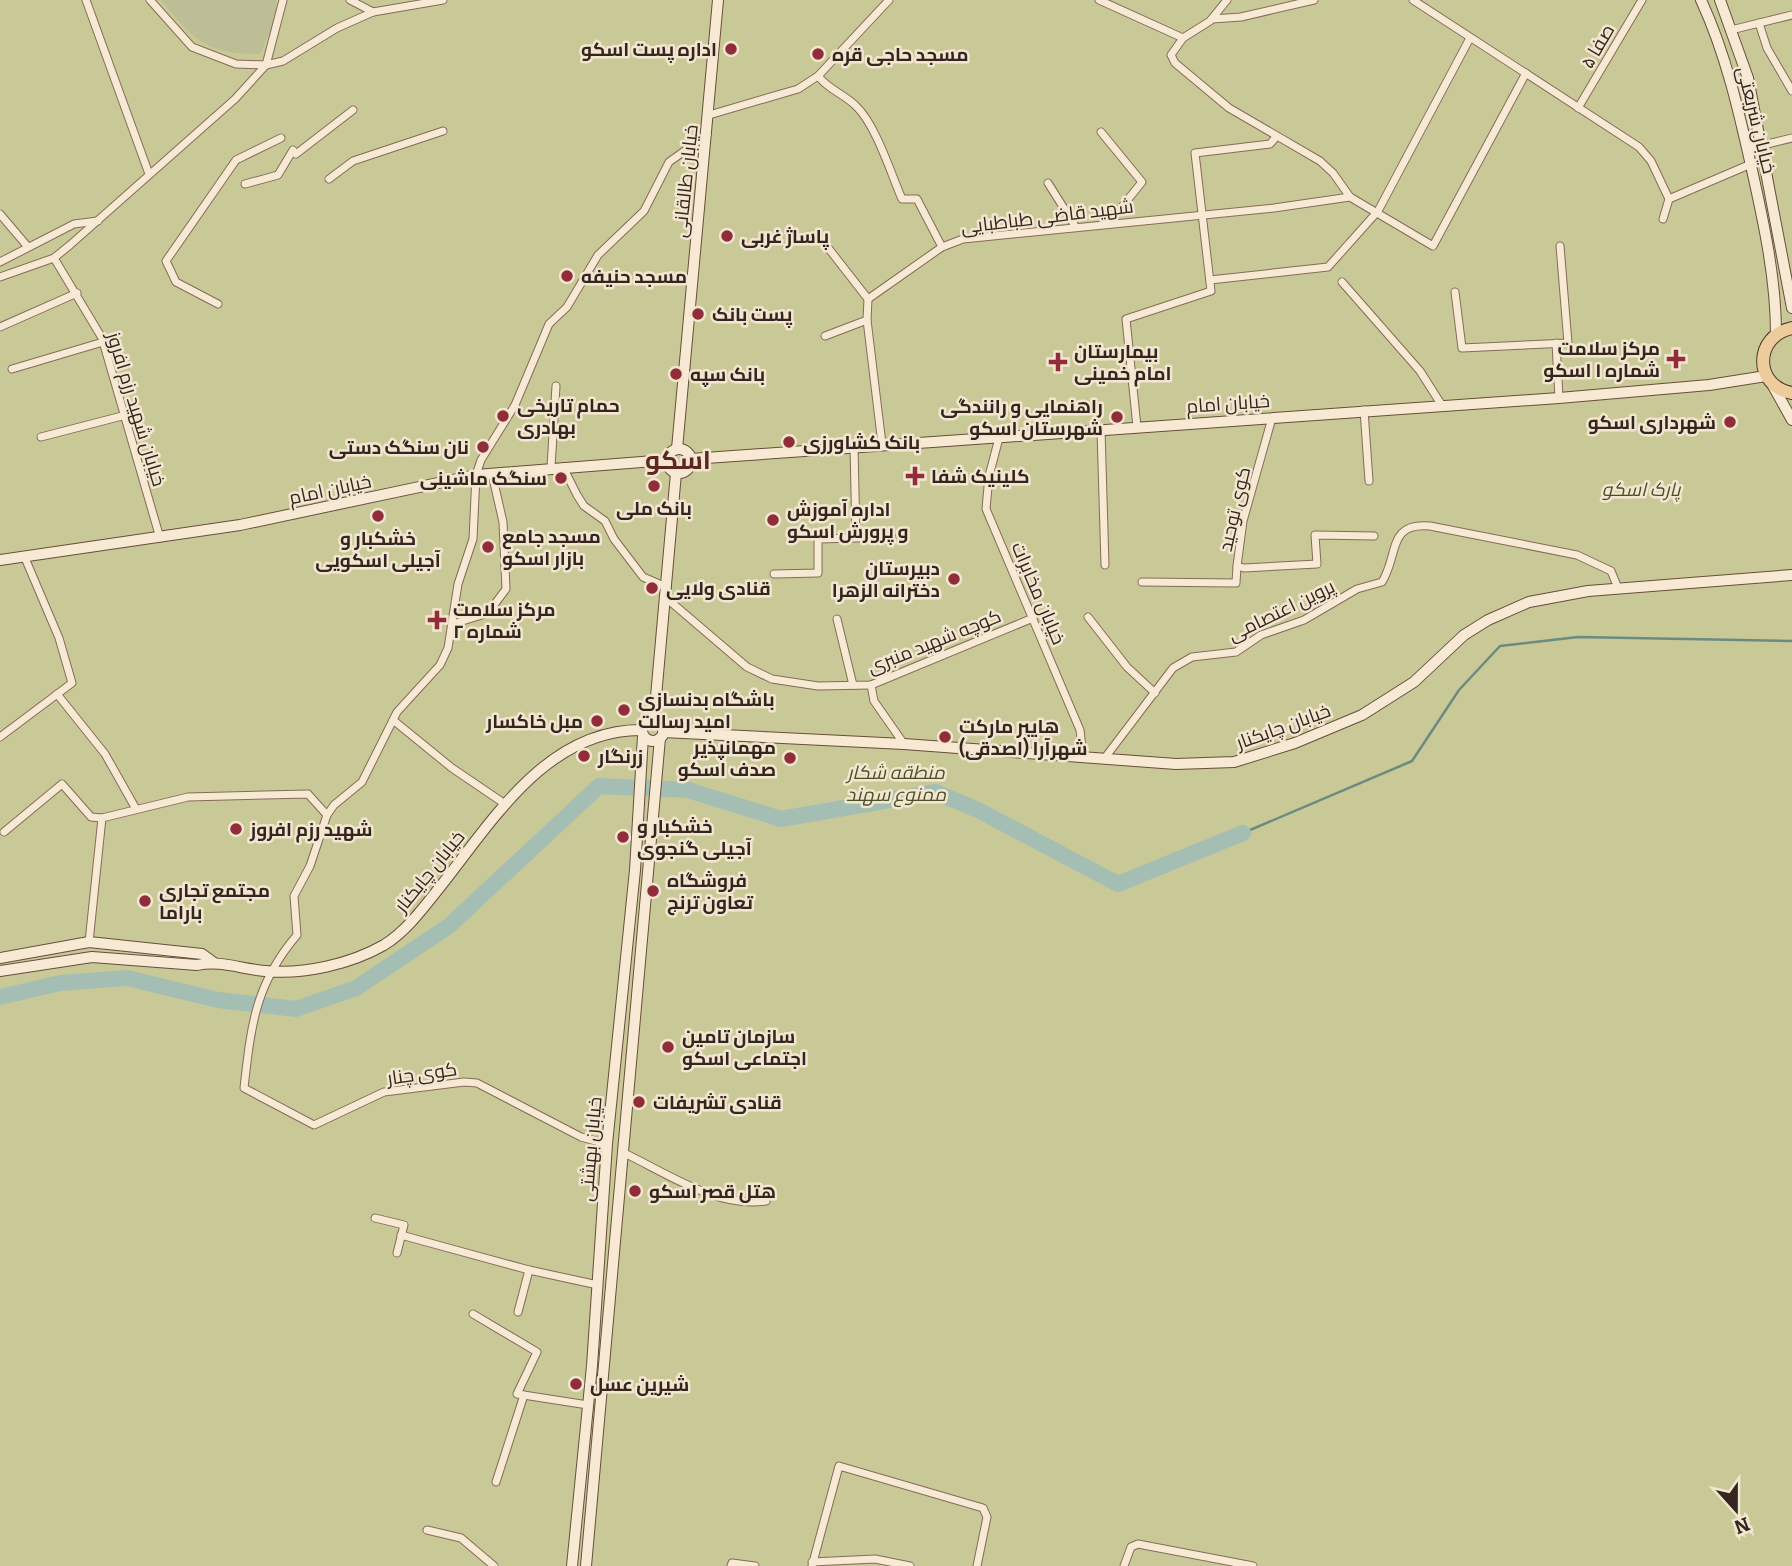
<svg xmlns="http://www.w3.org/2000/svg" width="1792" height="1566" font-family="Bitter,Cairo,serif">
  <rect width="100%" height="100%" fill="#ebdbc2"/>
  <rect fill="#c8c997" x="0" y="0" width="1792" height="1566"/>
  <path fill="#bdbe95" d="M 161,0 L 276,0 L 276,18 L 260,54 C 206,55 193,39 161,0 Z"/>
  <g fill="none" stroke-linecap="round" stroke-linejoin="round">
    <path stroke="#6c8b80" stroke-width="2.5" d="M 1243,833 L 1412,761 L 1459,690 L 1500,646 L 1578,637 L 1792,641"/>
    <path stroke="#a4beb4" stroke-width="16" d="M 0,997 L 60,983 L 127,978 L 218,1000 L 296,1009 L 356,988 L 449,926 L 599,786 L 688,790 L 781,819 L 935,792 L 978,810 L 1118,884 L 1243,833"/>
    <defs>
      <g id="street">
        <path d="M 86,0 L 149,174"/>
        <path d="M 150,0 L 192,47 L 236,64 L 266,65 L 283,61 L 337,28 L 373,12 L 443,0"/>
        <path d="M 350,0 L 373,12"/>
        <path d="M 1099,0 L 1183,38"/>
        <path d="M 1227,0 L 1210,21 L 1183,38 L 1171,55 L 1175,63 L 1229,108 L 1320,161 L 1333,173 L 1350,197 L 1433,246 L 1526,73"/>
        <path d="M 1413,0 L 1639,147 L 1651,161 L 1669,199"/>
        <path d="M 1212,19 L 1241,17 L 1314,0"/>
        <path d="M 1759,23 L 1767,48 L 1792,91"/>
        <path d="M 1731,30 L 1792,15"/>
        <path d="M 818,76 C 829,90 844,94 856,106 C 876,125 891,174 902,199 L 917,199 L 942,247"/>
        <path d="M 1578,108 L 1642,0"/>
        <path d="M 709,115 L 798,89 L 818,76 L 889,0"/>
        <path d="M 1101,132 L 1142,182 L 1109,223"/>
        <path d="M 1747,149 L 1792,138"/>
        <path d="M 296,154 L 353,110"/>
        <path d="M 329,179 L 353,161 L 443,131"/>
        <path d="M 1048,183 L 1075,226"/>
        <path d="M 245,184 L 278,175 L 293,150"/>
        <path d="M 0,214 L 28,247"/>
        <path d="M 1663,219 L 1669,199 L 1751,164"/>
        <path d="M 829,249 L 868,299"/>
        <path d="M 54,258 L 102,338 L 160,538"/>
        <path d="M 0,262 L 74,224 L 98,221"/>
        <path d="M 0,277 L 54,258 L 70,245 L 235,99 L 266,65 L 283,0"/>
        <path d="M 1210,280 L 1328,267 L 1378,211 L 1470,38"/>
        <path d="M 1342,282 L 1420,371 L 1441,404"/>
        <path d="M 1455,292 L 1462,348 L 1568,343 L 1560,246"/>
        <path d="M 218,304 L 176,282 L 166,261 L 236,160 L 281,138"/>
        <path d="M 0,327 L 77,293"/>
        <path d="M 825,336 L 867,320"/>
        <path d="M 1556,343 L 1559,398"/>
        <path d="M 12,369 L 103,342"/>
        <path d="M 1364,410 L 1369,481"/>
        <path d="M 1272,418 L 1243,521 L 1237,566 L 1244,568 L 1317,564 L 1315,535 L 1374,536"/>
        <path d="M 1137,427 L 1126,319 L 1211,291 L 1195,153 L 1270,144 L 1276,137"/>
        <path d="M 1101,430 L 1105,565"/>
        <path d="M 41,437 L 122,416"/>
        <path d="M 999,438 L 989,476 L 986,509 L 1080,730 L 1083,757"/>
        <path d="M 882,444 L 867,320 L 868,299 L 942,247 L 963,239 L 1274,208 L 1350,197"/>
        <path d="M 854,446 L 856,537"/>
        <path d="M 551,467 L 556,386"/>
        <path d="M 563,467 L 577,495 L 584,506 L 605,521 L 614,539 L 643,577 L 666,587"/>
        <path d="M 774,574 L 818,573 L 818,539 L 892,537"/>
        <path d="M 1142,582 L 1236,583 L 1237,566"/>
        <path d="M 665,597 L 747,667 L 772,679 L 818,686 L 871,685 L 1033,618"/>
        <path d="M 1088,617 L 1127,667 L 1155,693"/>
        <path d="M 837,619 L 853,685"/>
        <path d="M 453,624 L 488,613 L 506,589 L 503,522 L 492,474"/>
        <path d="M 871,685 L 874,701 L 904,744"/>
        <path d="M 57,694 L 105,754 L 136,809"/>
        <path d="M 393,720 L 452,768 L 505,804"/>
        <path d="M 0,737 L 72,683 L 59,638 L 25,558"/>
        <path d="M 1104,759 L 1173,668 L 1192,657 L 1236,652 L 1261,635 L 1304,620 L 1357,589 L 1382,582 C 1399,555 1387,522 1430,526 L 1577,555 L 1611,571 L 1618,588"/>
        <path d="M 4,832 L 62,784 L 91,817 L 102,818 L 188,797 L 308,794 L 327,815"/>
        <path d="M 89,942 L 102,818"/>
        <path d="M 607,1144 L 581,1137 L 477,1083 L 464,1082 L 384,1092 L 314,1125 L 244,1088 C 251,1026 255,984 297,935 L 294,896 L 310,866 L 327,815 L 334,805 L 362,782 L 397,712 L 440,665 L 448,648 L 458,584 L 473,539 L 476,475 L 481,460 L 515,405 L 549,324 L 567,307 L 598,255 L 644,211 L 669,162 L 707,135"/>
        <path d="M 622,1152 C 667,1173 715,1208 766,1201"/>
        <path d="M 375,1218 L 404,1225 L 397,1253"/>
        <path d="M 401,1235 L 529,1270 L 598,1285"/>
        <path d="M 518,1312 L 529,1270"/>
        <path d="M 473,1314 L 537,1352 L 517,1394 L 588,1405"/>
        <path d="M 496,1482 L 524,1395"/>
        <path d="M 427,1530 L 461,1538 L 494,1566"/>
        <path d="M 812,1562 L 875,1559 L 910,1566"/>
        <path d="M 731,1566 L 732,1563 L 755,1566"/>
        <path d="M 812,1566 L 839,1466 L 983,1508 L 987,1517 L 977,1566"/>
        <path d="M 1124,1566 L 1131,1547 L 1138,1544 L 1253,1566"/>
      </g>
      <g id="secondary">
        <path d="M 1701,0 C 1726,54 1739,112 1752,170 C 1764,224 1776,279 1776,334"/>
        <path d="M 1720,0 L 1748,78 L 1792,308"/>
        <path d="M 1772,384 L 1792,420"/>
        <circle cx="679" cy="461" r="12"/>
        <path d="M 677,449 L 718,0"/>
        <path d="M 691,459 L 1559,398 L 1709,385 L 1766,376"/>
        <path d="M 0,560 L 240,525 L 476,475 L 667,460"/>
        <path d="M 654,719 L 676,473"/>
        <circle cx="653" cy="730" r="11"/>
        <path d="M 663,732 L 904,744 L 1176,764 L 1234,762 L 1295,743 L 1362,715 L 1414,682 L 1464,635 L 1488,620 L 1529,602 L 1588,591 L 1792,575"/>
        <path d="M 0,958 L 89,942 L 202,954 L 213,962"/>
        <path d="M 0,971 L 92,957 L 197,965 C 221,960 241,969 265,971 C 303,975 351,964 384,945 C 405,932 421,911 436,892 C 490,825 545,729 642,730"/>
        <path d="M 572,1566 L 592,1366 L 607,1144 L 635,870 L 643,736"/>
        <path d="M 586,1566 L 660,738"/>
      </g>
      <path id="primary" d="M 1792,328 C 1754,336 1753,386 1792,393"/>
    </defs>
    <use href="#street" stroke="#846c5a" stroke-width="9"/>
    <use href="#secondary" stroke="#664e3d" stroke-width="12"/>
    <use href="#primary" stroke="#523b2e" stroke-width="14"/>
    <use href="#street" stroke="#f7e9d4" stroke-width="7"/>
    <use href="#secondary" stroke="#f7e9d4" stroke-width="10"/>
    <use href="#primary" stroke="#edcb9b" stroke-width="12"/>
  </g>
  <g fill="#902d38" stroke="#f3e6d1" stroke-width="2.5">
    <circle cx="731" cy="49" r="7"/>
    <circle cx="818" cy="54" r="7"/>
    <circle cx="727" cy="236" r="7"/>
    <circle cx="567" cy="276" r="7"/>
    <circle cx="698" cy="314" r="7"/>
    <path d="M1672.5 348.5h7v7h7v7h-7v7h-7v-7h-7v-7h7z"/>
    <path d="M1054.5 351.5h7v7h7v7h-7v7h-7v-7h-7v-7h7z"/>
    <circle cx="676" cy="374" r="7"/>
    <circle cx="503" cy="416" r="7"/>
    <circle cx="1117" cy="417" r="7"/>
    <circle cx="1730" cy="422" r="7"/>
    <circle cx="789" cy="442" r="7"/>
    <circle cx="483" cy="447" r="7"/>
    <path d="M911.5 465.5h7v7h7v7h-7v7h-7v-7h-7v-7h7z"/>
    <circle cx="561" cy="478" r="7"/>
    <circle cx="654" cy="486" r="7"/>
    <circle cx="378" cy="516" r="7"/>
    <circle cx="773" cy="520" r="7"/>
    <circle cx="488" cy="547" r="7"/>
    <circle cx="954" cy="579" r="7"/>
    <circle cx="652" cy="588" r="7"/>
    <path d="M433.5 609.5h7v7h7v7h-7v7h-7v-7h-7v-7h7z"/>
    <circle cx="624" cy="710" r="7"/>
    <circle cx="597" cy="721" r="7"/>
    <circle cx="945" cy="737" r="7"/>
    <circle cx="584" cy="756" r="7"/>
    <circle cx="790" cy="758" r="7"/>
    <circle cx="236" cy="829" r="7"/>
    <circle cx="623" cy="837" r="7"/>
    <circle cx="653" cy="891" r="7"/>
    <circle cx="145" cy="901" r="7"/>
    <circle cx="668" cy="1047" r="7"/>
    <circle cx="639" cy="1102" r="7"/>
    <circle cx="635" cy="1191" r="7"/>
    <circle cx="576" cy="1384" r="7"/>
  </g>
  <g text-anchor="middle" stroke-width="5" stroke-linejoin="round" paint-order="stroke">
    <g font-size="19" fill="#34261e" stroke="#f3e6d1">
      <text transform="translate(1597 46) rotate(-60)" y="7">صفا ۵</text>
      <text transform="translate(1757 120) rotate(76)" y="7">خیابان شریعتی</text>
      <text transform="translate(685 181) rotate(-84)" y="7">خیابان طالقانی</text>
      <text transform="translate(1047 216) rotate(-7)" y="7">شهید قاضی طباطبایی</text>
      <text transform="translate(1228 403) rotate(-4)" y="7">خیابان امام</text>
      <text transform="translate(137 409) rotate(73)" y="7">خیابان شهید رزم افروز</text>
      <text transform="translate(330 489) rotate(-12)" y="7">خیابان امام</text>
      <text transform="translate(1234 509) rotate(-77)" y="7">کوی توحید</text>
      <text transform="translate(1039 593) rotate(67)" y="7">خیابان مخابرات</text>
      <text transform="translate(1281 610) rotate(-26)" y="7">پروین اعتصامی</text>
      <text transform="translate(934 641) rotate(-22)" y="7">کوچه شهید منبری</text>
      <text transform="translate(1283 726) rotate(-20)" y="7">خیابان چایکنار</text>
      <text transform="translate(429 871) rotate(-51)" y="7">خیابان چایکنار</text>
      <text transform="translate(422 1073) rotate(-8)" y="7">کوی چنار</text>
      <text transform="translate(590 1149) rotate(-85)" y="7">خیابان بهشتی</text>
    </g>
    <g font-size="19" font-weight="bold" fill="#34261e" stroke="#f3e6d1" text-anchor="start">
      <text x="717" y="56" text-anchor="end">اداره پست اسکو</text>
      <text x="832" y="61">مسجد حاجی قره</text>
      <text x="741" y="243">پاساژ غربی</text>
      <text x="581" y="283">مسجد حنیفه</text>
      <text x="712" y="321">پست بانک</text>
      <text x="1660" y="355" text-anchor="end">مرکز سلامت<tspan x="1660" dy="22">شماره ۱ اسکو</tspan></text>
      <text x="1074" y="358">بیمارستان<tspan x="1074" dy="22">امام خمینی</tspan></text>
      <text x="690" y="381">بانک سپه</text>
      <text x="517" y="412">حمام تاریخی<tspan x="517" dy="22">بهادری</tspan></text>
      <text x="1103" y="413" text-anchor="end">راهنمایی و رانندگی<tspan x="1103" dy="22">شهرستان اسکو</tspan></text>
      <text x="1716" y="429" text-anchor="end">شهرداری اسکو</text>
      <text x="803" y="449">بانک کشاورزی</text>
      <text x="469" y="454" text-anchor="end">نان سنگک دستی</text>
      <text x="931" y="483">کلینیک شفا</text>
      <text x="547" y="485" text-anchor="end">سنگک ماشینی</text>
      <text x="654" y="515" text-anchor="middle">بانک ملی</text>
      <text x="787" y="516">اداره آموزش<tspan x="787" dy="22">و پرورش اسکو</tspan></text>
      <text x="502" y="543">مسجد جامع<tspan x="502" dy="22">بازار اسکو</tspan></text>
      <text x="378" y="545" text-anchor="middle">خشکبار و<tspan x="378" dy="22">آجیلی اسکویی</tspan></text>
      <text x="940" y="575" text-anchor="end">دبیرستان<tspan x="940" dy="22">دخترانه الزهرا</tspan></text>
      <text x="666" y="595">قنادی ولایی</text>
      <text x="453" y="616">مرکز سلامت<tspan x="453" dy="22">شماره ۲</tspan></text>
      <text x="638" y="706">باشگاه بدنسازی<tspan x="638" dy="22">امید رسالت</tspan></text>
      <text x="583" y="728" text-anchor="end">مبل خاکسار</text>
      <text x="959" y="733">هایپر مارکت<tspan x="959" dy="22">شهرآرا (اصدقی)</tspan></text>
      <text x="776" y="754" text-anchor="end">مهمانپذیر<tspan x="776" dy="22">صدف اسکو</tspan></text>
      <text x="598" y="763">زرنگار</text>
      <text x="637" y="833">خشکبار و<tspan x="637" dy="22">آجیلی گنجوی</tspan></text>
      <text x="250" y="836">شهید رزم افروز</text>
      <text x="667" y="887">فروشگاه<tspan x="667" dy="22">تعاون ترنج</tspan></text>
      <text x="159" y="897">مجتمع تجاری<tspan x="159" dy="22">باراما</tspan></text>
      <text x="682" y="1043">سازمان تامین<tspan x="682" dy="22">اجتماعی اسکو</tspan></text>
      <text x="653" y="1109">قنادی تشریفات</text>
      <text x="649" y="1198">هتل قصر اسکو</text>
      <text x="590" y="1391">شیرین عسل</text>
    </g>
    <g font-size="19" font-style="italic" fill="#495025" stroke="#f3e6d1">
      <text x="1641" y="496">پارک اسکو</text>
      <text x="896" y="779">منطقه شکار<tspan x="896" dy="22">ممنوع سهند</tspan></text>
    </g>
    <g font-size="26" font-weight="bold" fill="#5f261f" stroke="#f3e6d1">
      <text x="678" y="469">اسکو</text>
    </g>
  </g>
  <g transform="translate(1736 1510) rotate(159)" stroke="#f3e6d1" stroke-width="5" paint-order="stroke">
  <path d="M0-5L12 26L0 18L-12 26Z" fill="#34261e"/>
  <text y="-10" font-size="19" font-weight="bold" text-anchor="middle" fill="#34261e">N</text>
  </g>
</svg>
